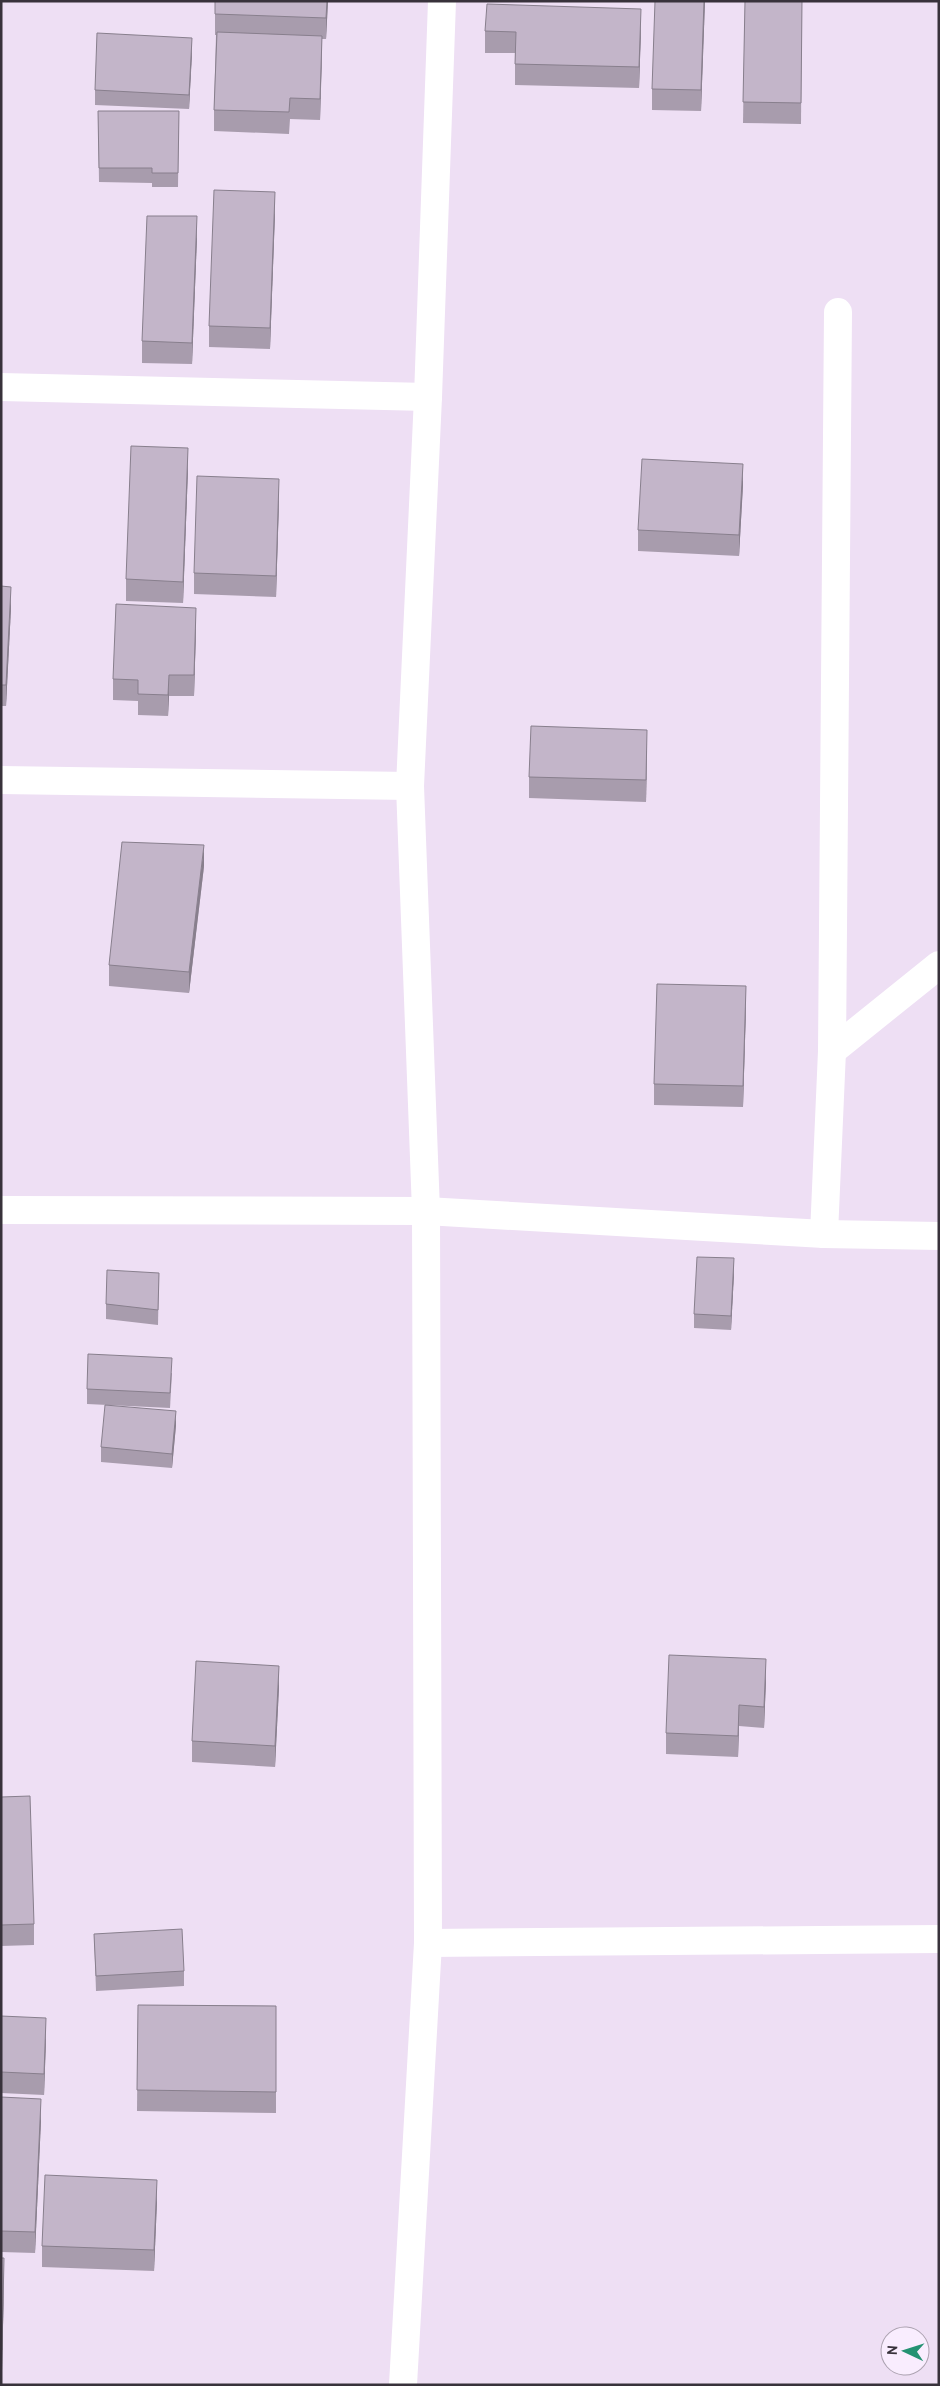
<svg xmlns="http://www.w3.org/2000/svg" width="940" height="2386" font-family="Overpass,sans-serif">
  <rect width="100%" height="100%" fill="#eedff4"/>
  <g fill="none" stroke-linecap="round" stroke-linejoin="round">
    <g stroke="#fff" stroke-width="28">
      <path d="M 1,780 L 410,786"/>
      <path d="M 832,1051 L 939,965"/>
      <path d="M 824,1234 L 832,1051 L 838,312"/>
      <path d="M 428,1943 L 939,1939"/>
    </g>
    <g stroke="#fff" stroke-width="28">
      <path d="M 1,387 L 428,397"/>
      <path d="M 1,1210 L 426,1211 L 824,1234 L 939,1236"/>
      <path d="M 403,2385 L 428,1943 L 426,1211 L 410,786 L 428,397 L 442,1"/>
    </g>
  </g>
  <g fill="#a89cad">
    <path d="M 215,1 L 328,1 L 326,39 L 322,39 L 320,120 L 290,119 L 289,134 L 214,131 L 214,110 L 216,35 L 215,35 Z"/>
    <path d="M 705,1 L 701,111 L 652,110 L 652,89 Z"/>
    <path d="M 745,1 L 802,1 L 801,124 L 743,123 Z"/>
    <path d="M 641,30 L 639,88 L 515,85 L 515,53 L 485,53 L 485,31 Z"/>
    <path d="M 192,53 L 189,109 L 95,105 L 95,90 Z"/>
    <path d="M 98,111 L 179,111 L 178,187 L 152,187 L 152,183 L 99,182 Z"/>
    <path d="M 275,213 L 270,349 L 209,347 L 209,326 Z"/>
    <path d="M 197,237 L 192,364 L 142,363 L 142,341 Z"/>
    <path d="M 188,469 L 183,603 L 126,601 L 126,579 Z"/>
    <path d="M 743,485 L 739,556 L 638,551 L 638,530 Z"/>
    <path d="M 279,500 L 276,597 L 194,594 L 194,573 Z"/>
    <path d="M 1,586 L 11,608 L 6,706 L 1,706 Z"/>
    <path d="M 196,629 L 194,696 L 169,696 L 168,716 L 138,715 L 138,701 L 113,700 L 113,679 Z"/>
    <path d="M 647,751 L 646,802 L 529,798 L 529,777 Z"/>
    <path d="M 204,866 L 189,993 L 109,986 L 109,965 Z"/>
    <path d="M 746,1007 L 743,1107 L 654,1105 L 654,1084 Z"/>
    <path d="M 159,1273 L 158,1325 L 106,1319 L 106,1304 Z"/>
    <path d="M 734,1273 L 731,1330 L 694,1328 L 694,1314 Z"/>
    <path d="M 172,1373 L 170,1408 L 87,1404 L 87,1389 Z"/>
    <path d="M 176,1425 L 172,1468 L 101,1462 L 101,1447 Z"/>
    <path d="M 766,1680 L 764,1728 L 739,1726 L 738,1757 L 666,1754 L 666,1733 Z"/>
    <path d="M 279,1687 L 275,1767 L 192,1762 L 192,1741 Z"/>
    <path d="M 1,1797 L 34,1924 L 34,1945 L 1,1946 Z"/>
    <path d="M 94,1934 L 184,1971 L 184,1986 L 96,1991 Z"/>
    <path d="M 138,2005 L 276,2006 L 276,2113 L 137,2111 Z"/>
    <path d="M 1,2016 L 46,2039 L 44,2095 L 1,2093 Z"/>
    <path d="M 1,2097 L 41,2120 L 35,2253 L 1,2252 Z"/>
    <path d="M 157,2201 L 154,2271 L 42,2267 L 42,2246 Z"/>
    <path d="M 1,2258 L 4,2279 L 2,2371 L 1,2371 Z"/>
  </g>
  <g fill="#887f8d">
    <path d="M 327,1 L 328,1 L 326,39 L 326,18 Z"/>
    <path d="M 704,1 L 705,1 L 701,111 L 701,90 Z"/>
    <path d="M 641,9 L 641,30 L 639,88 L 639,67 Z"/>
    <path d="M 322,36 L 322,57 L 320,120 L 320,99 Z"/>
    <path d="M 192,38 L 192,53 L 189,109 L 189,95 Z"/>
    <path d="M 275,192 L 275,213 L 270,349 L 270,328 Z"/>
    <path d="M 197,216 L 197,237 L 192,364 L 192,343 Z"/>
    <path d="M 188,448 L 188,469 L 183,603 L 183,582 Z"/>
    <path d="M 743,464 L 743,485 L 739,556 L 739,535 Z"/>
    <path d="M 279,479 L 279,500 L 276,597 L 276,576 Z"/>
    <path d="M 11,587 L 11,608 L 6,706 L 6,685 Z"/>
    <path d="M 196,608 L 196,629 L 194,696 L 194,675 Z"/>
    <path d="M 169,675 L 169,696 L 168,716 L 168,695 Z"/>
    <path d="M 647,730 L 647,751 L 646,802 L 646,780 Z"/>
    <path d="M 204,845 L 204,866 L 189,993 L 189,972 Z"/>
    <path d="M 746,986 L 746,1007 L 743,1107 L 743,1086 Z"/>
    <path d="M 734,1258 L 734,1273 L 731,1330 L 731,1316 Z"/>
    <path d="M 176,1411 L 176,1425 L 172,1468 L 172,1454 Z"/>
    <path d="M 766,1659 L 766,1680 L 764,1728 L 764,1707 Z"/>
    <path d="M 279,1666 L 279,1687 L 275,1767 L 275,1746 Z"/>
    <path d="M 739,1705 L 739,1726 L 738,1757 L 738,1736 Z"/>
    <path d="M 46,2018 L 46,2039 L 44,2095 L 44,2074 Z"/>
    <path d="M 41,2099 L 41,2120 L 35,2253 L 35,2232 Z"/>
    <path d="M 157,2180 L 157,2201 L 154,2271 L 154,2250 Z"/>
    <path d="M 4,2258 L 4,2279 L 2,2371 L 2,2350 Z"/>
  </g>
  <g fill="#c3b5c9" stroke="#887f8d">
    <path d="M 215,1 L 327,1 L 326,18 L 215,14 Z"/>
    <path d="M 655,1 L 704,1 L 701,90 L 652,89 Z"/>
    <path d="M 745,1 L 802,1 L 801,103 L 743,102 Z"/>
    <path d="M 487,4 L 641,9 L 639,67 L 515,64 L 516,32 L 485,31 Z"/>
    <path d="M 217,32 L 322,36 L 320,99 L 290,98 L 289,112 L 214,110 Z"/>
    <path d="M 97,33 L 192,38 L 189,95 L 95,90 Z"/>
    <path d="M 98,111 L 179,111 L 178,173 L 152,173 L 152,168 L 99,168 Z"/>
    <path d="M 214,190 L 275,192 L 270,328 L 209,326 Z"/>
    <path d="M 147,216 L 197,216 L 192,343 L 142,341 Z"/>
    <path d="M 131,446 L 188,448 L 183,582 L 126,579 Z"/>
    <path d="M 642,459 L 743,464 L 739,535 L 638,530 Z"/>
    <path d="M 197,476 L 279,479 L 276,576 L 194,573 Z"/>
    <path d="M 1,586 L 11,587 L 6,685 L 1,685 Z"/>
    <path d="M 116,604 L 196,608 L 194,675 L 169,675 L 168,695 L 138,694 L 138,680 L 113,679 Z"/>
    <path d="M 531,726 L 647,730 L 646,780 L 529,777 Z"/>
    <path d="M 122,842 L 204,845 L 189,972 L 109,965 Z"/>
    <path d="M 657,984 L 746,986 L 743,1086 L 654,1084 Z"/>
    <path d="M 697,1257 L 734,1258 L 731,1316 L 694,1314 Z"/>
    <path d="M 107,1270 L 159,1273 L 158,1310 L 106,1304 Z"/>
    <path d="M 88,1354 L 172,1358 L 170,1393 L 87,1389 Z"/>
    <path d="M 105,1405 L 176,1411 L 172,1454 L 101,1447 Z"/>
    <path d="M 669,1655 L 766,1659 L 764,1707 L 739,1705 L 738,1736 L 666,1733 Z"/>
    <path d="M 196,1661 L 279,1666 L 275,1746 L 192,1741 Z"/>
    <path d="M 30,1796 L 34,1924 L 1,1925 L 1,1797 Z"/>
    <path d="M 182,1929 L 184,1971 L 96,1976 L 94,1934 Z"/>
    <path d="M 138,2005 L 276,2006 L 276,2092 L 137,2090 Z"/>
    <path d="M 1,2016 L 46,2018 L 44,2074 L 1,2072 Z"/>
    <path d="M 1,2097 L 41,2099 L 35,2232 L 1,2231 Z"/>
    <path d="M 45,2175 L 157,2180 L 154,2250 L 42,2246 Z"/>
    <path d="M 1,2258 L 4,2258 L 2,2350 L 1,2350 Z"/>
  </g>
  <rect width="940" height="2386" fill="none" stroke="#38323b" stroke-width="5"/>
  <g transform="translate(905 2351) rotate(274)"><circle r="24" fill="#f9edfe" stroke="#aca2b0"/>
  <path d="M0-4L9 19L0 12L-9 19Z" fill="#249272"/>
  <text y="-8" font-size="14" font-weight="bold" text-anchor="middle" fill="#38323b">N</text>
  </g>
</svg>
